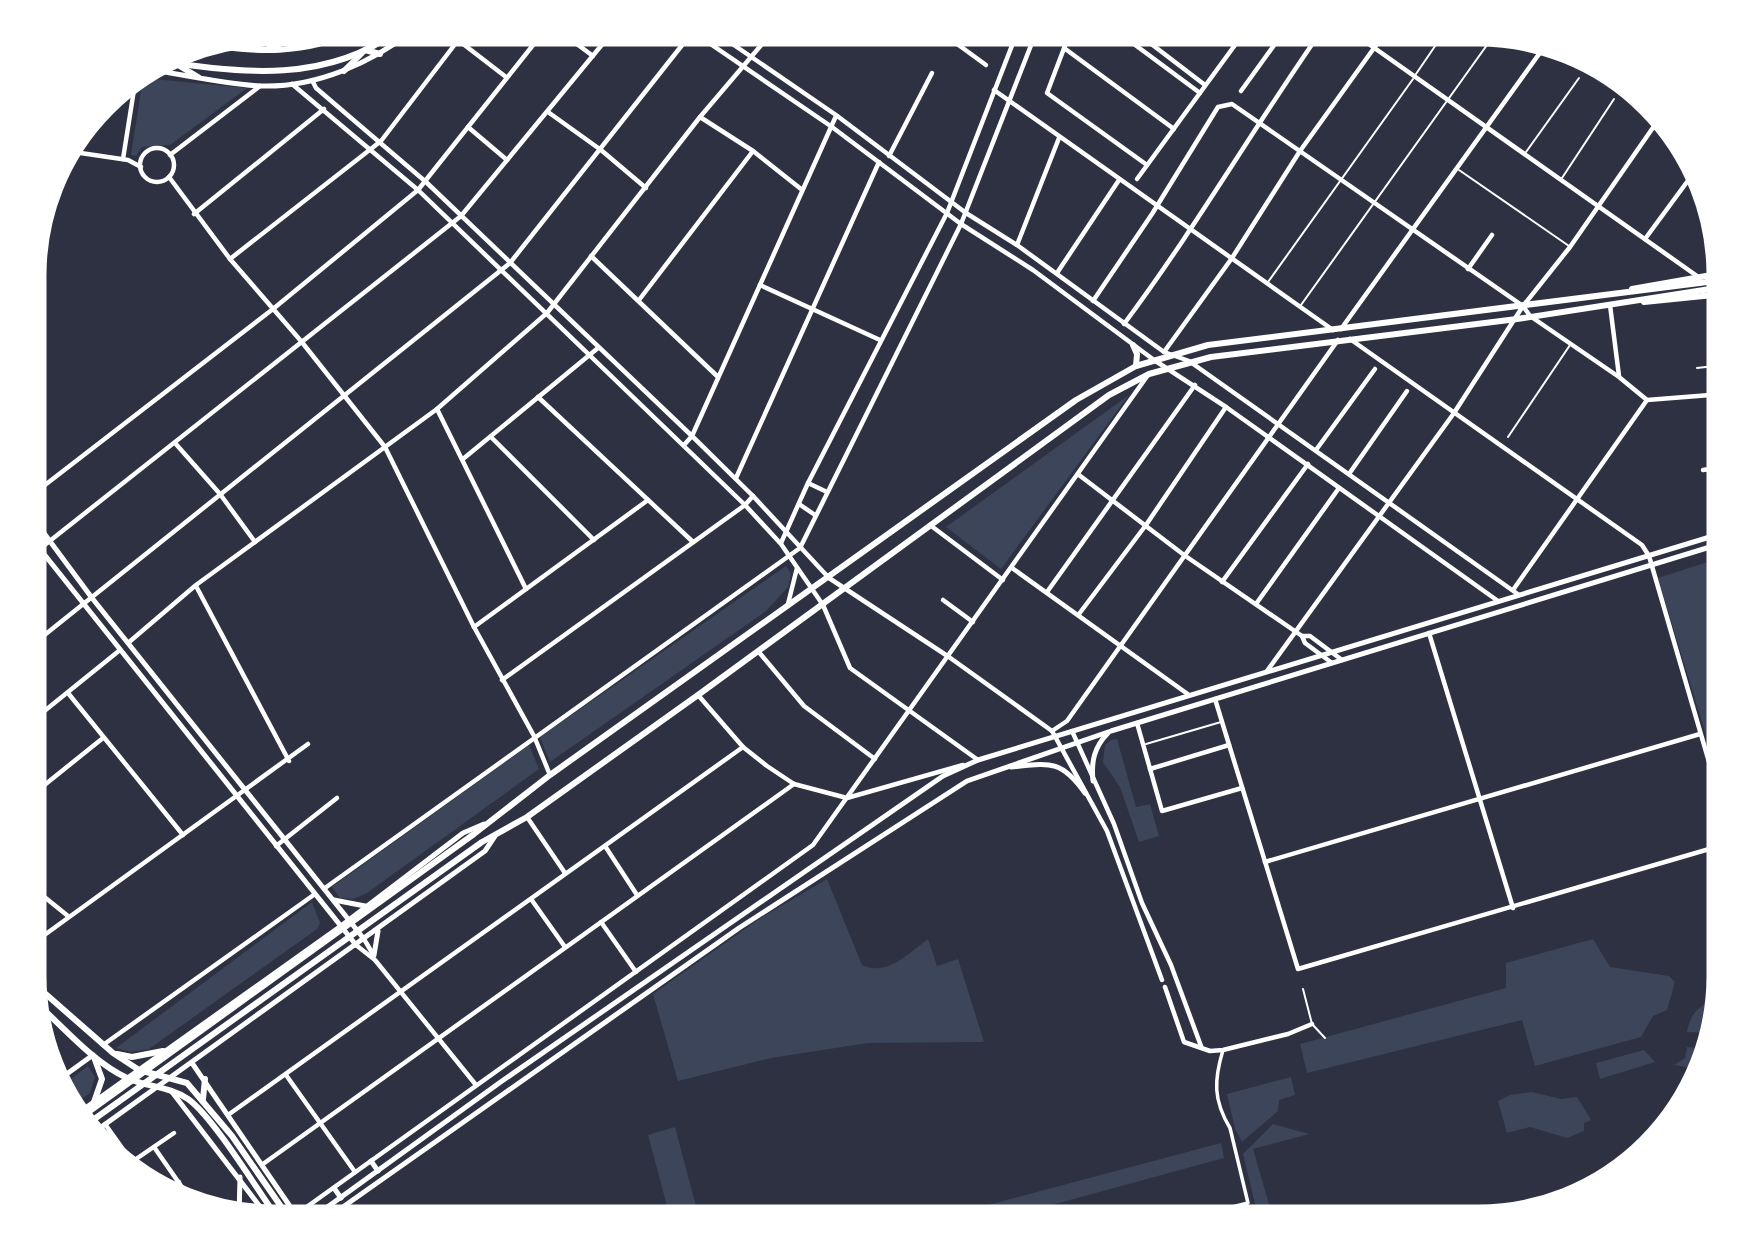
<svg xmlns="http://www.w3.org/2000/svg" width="1753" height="1251" font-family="'Zilla Slab',serif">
  <rect width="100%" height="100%" fill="#2d3142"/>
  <g fill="#3c4559">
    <path d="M 143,78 L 247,88 L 170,145 L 142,147 L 136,156 L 131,155 Z"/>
    <path d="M 1129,395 L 1001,569 L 946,527 Z"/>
    <path d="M 1723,557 L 1723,791 L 1658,578 Z"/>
    <path d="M 786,566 L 791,574 L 788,587 L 766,611 L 550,762 L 540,737 Z"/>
    <path d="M 1117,739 L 1136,807 L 1150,804 L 1159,836 L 1139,842 L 1120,787 L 1103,762 L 1105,745 L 1111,740 Z"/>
    <path d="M 529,745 L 539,769 L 367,893 L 353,899 L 340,898 L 332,887 Z"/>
    <path d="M 827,879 L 862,965 C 887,977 909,953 928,939 L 937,966 L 958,959 L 984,1042 L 868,1043 L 771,1058 L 678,1081 L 653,994 L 759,919 Z"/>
    <path d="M 312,902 L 320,923 L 317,929 L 149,1049 L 131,1052 L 116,1048 Z"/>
    <path d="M 1593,939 L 1610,967 L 1669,976 L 1675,982 L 1667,1010 L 1653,1016 L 1641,1037 L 1535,1066 L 1522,1020 L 1307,1073 L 1300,1044 L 1506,988 L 1506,963 Z"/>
    <path d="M 1721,997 L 1711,1033 L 1687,1032 C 1690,1012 1702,1003 1721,997 Z"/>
    <path d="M 1687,1047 L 1709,1049 L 1699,1080 L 1686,1067 L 1674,1065 L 1685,1058 Z"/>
    <path d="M 1644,1050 L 1655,1062 L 1600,1079 L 1596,1063 Z"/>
    <path d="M 88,1066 L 95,1077 L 90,1093 L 70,1107 L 59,1088 Z"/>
    <path d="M 1291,1077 L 1295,1095 L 1279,1100 L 1278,1111 L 1242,1142 L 1235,1129 L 1227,1094 Z"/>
    <path d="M 1532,1092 L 1561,1099 L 1577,1097 L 1591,1120 L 1584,1123 L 1584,1131 L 1567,1138 L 1530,1127 L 1507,1133 L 1498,1101 L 1510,1095 Z"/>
    <path d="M 1273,1124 L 1309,1134 L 1253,1149 L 1274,1221 L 1211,1221 L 1256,1208 L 1243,1154 Z"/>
    <path d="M 675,1127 L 700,1221 L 671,1221 L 648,1135 Z"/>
    <path d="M 1221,1143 L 1224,1158 L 993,1221 L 928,1221 Z"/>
  </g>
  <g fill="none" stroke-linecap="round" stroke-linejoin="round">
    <g stroke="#fff" stroke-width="2">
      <path d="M 1416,74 L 1446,30"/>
      <path d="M 1526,152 L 1579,78"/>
      <path d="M 1459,170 L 1569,246"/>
      <path d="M 1562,178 L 1614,99"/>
      <path d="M 1268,282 L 1413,79"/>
      <path d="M 1301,305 L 1497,31"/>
      <path d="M 1697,368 L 1723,365"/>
      <path d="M 1508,437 L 1570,345"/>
      <path d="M 1146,744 L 1221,722"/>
      <path d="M 1303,989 L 1312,1024 L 1325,1038"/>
    </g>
    <path stroke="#fff" stroke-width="3.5" d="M 1176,1221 L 1248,1203 L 1230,1128 C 1213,1100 1214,1080 1223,1050"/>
    <g stroke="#fff" stroke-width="4.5">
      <path d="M 445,30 L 506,77"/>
      <path d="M 558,30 L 593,56"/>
      <path d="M 690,30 L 832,127 L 961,224 L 1033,270 L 1154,360 L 1226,407 L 1498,601"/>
      <path d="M 712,30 L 836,115 L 966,213 L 1017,245 L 1164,352 L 1189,361 L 1519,595"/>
      <path d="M 938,30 L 986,65"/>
      <path d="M 1071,30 L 1047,93 L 1147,165"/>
      <path d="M 1115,30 L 1200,93"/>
      <path d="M 1133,30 L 1205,85"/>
      <path d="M 1211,30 L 1234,46"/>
      <path d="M 1291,30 L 1298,35"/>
      <path d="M 1349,30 L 1697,276"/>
      <path d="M 268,31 L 269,50"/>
      <path d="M 1561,46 L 1649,106"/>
      <path d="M 1064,48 L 1174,129"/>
      <path d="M 312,80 L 316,88 L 426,182 L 692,436 L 753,496 L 829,578 L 949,657 L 1052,731 L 1107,831 L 1162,980"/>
      <path d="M 292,84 L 418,190 L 745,505 L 781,544 L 823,605 L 850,668 L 978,760"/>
      <path d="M 994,90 L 1333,330"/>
      <path d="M 1241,91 L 1285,30"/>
      <path d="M 548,112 L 601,150 L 646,188"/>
      <path d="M 700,117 L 753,151 L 801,189"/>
      <path d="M 468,127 L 507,160"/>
      <circle cx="157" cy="165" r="17"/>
      <path d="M 67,151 L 128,160 L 141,167"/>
      <path d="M 170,155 L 260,86"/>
      <path d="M 889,156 L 932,73"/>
      <path d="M 123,159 L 136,77"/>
      <path d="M 169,177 L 230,259 L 301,341 L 385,447 L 474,627 L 534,736 L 550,775"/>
      <path d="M 1137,179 L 1246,30"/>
      <path d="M 194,214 L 324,109"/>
      <path d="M 1645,239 L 1698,167"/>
      <path d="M 1017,245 L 1059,138"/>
      <path d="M 591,256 L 717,376"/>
      <path d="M 230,259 L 381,141 L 459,39"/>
      <path d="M 1468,269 L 1492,235"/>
      <path d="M 1057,273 L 1119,180"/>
      <path d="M 760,285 L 880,340"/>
      <path d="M 639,300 L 753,151"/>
      <path d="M 1093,301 L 1152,214 L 1218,107 L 1232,104 L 1523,306 L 1530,316 L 1619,377 L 1647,400 L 1723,394"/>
      <path d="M 1610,305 L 1619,376"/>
      <path d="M 1124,324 C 1195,229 1254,127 1322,30"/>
      <path d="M 1341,329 L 1547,43"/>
      <path d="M 1350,339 L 1642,545 L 1649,556 L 1723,810"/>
      <path d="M 1164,352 L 1232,258 L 1300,151 L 1387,30"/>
      <path d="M 538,397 L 692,541"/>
      <path d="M 437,409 L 526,589"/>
      <path d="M 491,437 L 594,540"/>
      <path d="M 175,443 L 220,494 L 255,542"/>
      <path d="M 684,445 L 692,436 L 836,116"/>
      <path d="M 1316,450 L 1375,369"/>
      <path d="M 463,459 L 598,348"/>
      <path d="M 1703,470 L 1723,467"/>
      <path d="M 1349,474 L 1407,391"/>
      <path d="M 1079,475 L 1184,555 L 1302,636 L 1305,643 L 1332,663"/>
      <path d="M 736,478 L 879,162"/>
      <path d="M 808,483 L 827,492"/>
      <path d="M 32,495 L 273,309 L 418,190 L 545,30"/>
      <path d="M 799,504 L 815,515"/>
      <path d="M 930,525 L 1003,580"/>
      <path d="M 781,543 L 808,483 L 947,213 L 1018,30"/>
      <path d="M 32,555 L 461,216 L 614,30"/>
      <path d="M 1012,568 L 1189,695"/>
      <path d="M 1222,582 L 1308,464"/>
      <path d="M 196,586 L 289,761"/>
      <path d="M 1513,590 L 1647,400"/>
      <path d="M 1047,592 L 1195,385"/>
      <path d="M 943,600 L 973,622"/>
      <path d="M 788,604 L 797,568"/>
      <path d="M 1256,604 L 1339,488"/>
      <path d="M 1079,614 L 1146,525 L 1226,407"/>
      <path d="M 474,627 L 648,500"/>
      <path d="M 1429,633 L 1513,908"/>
      <path d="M 1302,636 L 1310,636 L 1342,660"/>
      <path d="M 128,643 L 196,585 L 437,409 L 547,313 L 700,117 L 774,30"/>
      <path d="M 32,645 L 510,263 L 694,30"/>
      <path d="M 758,651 L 804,706 L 875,759"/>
      <path d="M 1267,671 L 1454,413 L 1523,306 L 1570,247 L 1659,119"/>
      <path d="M 502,680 L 745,505 L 753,496"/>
      <path d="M 68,693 L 183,835"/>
      <path d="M 698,695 L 743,747 L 767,766 L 794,784 L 847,798 L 963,765"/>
      <path d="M 1215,699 L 1298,969 L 1723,845"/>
      <path d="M 32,721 L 120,650"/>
      <path d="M 1137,723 L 1162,811 L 1242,788"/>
      <path d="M 1052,731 L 1067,721 L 1338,340"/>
      <path d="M 1072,731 L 1114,824 L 1142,903 L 1171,965 L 1201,1046"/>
      <path d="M 1150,769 L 1229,745"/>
      <path d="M 32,795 L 103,738"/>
      <path d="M 527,817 L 565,873"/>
      <path d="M 276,846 L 337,798"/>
      <path d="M 605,846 L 637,895"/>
      <path d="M 1265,862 L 1700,734"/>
      <path d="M 32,887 L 68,916"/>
      <path d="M 325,888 L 800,548 L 961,224 L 1037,30"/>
      <path d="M 531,899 L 565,947"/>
      <path d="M 601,922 L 636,972"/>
      <path d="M 364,939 L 374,956"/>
      <path d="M 32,944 L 308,744"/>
      <path d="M 356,945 L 375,960 L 476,1085"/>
      <path d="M 1165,987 L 1184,1042 L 1210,1051 L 1223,1050 L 1288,1034 L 1312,1024"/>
      <path d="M 103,1045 L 315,894"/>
      <path d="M 286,1075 L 355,1172"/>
      <path d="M 228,1115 L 743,747"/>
      <path d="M 105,1124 L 132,1162"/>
      <path d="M 154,1147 L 195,1206"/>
      <path d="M 263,1164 L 794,784"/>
      <path d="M 123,1168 L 174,1133"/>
      <path d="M 164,1192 L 179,1182"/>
      <path d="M 287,1221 L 813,845 L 1148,375"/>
    </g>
    <g stroke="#fff" stroke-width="5">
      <path d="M 269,50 L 288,40 L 329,30"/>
      <path d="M 148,69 C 185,75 223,84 260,86 C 316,88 371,63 414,30"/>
      <path d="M 32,517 L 92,598 L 364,939"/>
      <path d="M 32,539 L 356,945"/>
      <path d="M 1011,767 C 1049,763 1061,759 1085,793"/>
      <path d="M 1093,781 C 1091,762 1094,747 1108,733"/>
      <path d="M 334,900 L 365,906"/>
      <path d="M 374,955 L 378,931"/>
      <path d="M 192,1063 L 300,1221"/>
      <path d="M 57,1081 L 93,1055"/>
      <path d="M 172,1092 L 271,1221"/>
      <path d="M 77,1114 L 341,926 L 463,833 L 484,824"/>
      <path d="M 93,1133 L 485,851 L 495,836"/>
      <path d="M 371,1161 L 378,1171"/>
      <path d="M 334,1188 L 341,1198"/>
      <path d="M 239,1216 L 240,1177"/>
      <path d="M 308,1221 L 502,1081 L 943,776 L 978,760 L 1723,533"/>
      <path d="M 323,1221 L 739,928 L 967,781 L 1111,731 L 1723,543"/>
    </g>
    <g stroke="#fff" stroke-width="6">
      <path d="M 1632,289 L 1723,273"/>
      <path d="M 1644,302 L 1723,294"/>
      <path d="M 32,982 L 113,1053 L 139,1070 L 187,1083 L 232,1136 L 280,1205"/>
      <path d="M 32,999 C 62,1025 91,1061 127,1078 C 146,1087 169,1086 188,1099 C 212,1116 253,1183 272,1210"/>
      <path d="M 117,1054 L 132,1057 L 163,1051"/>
      <path d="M 203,1099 L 205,1079"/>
      <path d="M 93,1105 L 102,1079 L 94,1057"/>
    </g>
    <g stroke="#fff" stroke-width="6">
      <path d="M 202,44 C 252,52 308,56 353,30"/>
      <path d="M 161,61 C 241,74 329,83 398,30"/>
      <path d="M 178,65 L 198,77"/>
      <path d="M 344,71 L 365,50 L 380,54"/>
      <path d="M 1133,345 L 1137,354 L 1136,366"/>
      <path d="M 80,1118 L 474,834 L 550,775 L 1076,400 L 1136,366 L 1208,345 L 1723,280"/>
      <path d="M 86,1125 L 482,842 L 527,817 L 698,695 L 1109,395 L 1149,374 L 1211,357 L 1517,319 L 1723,287"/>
      <path d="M 1549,1205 L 1605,1180"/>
    </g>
  </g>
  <path d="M0 0H1753V1251H0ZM275 42H1478A233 233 0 0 1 1711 275V976A233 233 0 0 1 1478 1209H275A233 233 0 0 1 42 976V275A233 233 0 0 1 275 42Z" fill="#fff" fill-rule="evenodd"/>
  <path fill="none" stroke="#fff" stroke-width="9" d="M275 42H1478A233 233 0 0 1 1711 275V976A233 233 0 0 1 1478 1209H275A233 233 0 0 1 42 976V275A233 233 0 0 1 275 42Z"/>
</svg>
